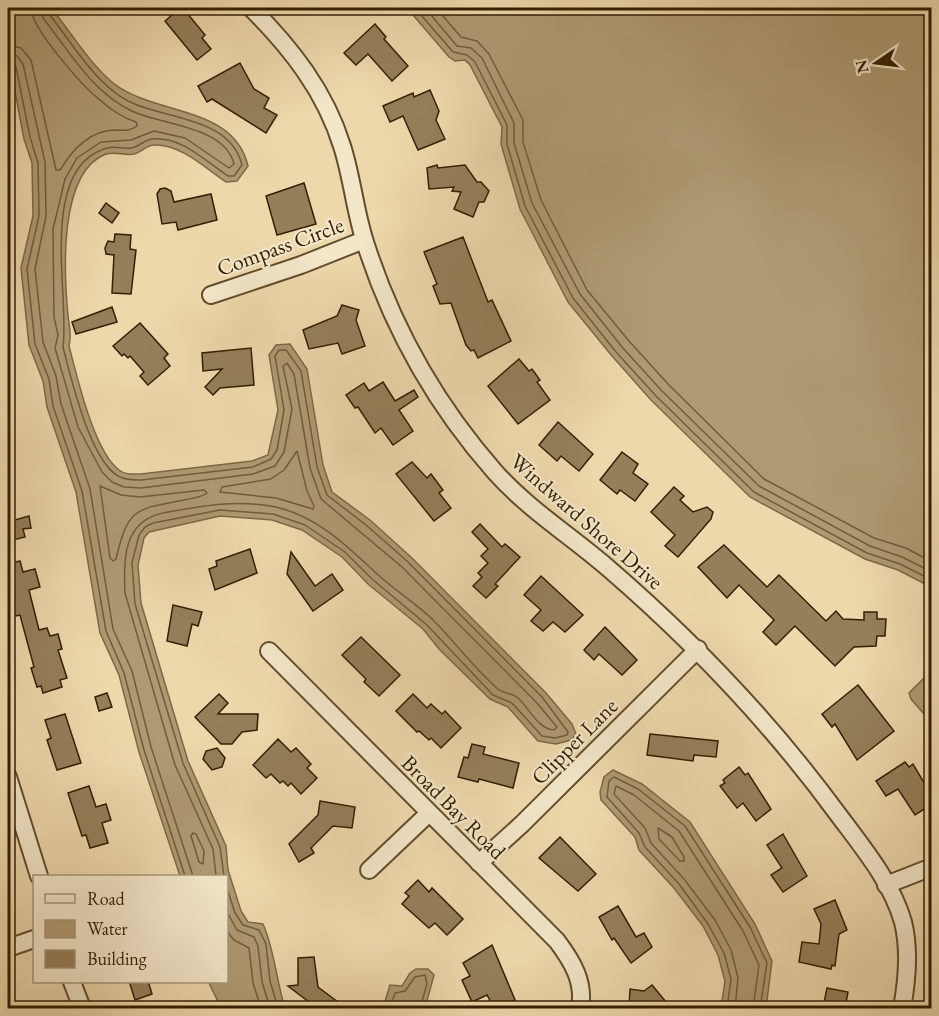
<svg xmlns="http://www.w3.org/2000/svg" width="939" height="1016" font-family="'EB Garamond',serif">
  <rect width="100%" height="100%" fill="#edd8ac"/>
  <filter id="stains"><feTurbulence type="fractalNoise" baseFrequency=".00333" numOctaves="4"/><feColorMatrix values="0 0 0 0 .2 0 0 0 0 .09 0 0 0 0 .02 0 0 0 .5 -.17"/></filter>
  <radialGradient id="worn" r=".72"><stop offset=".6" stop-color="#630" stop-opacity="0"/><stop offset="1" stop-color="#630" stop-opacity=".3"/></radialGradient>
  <g fill="#ae9972" stroke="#7d6845" stroke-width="1.5">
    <path d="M 8,8 L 51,8 C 71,32 89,63 113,83 C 155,116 234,105 248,166 L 237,181 L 226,182 C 205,168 181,144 154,145 C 146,145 141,153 134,154 C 125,156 115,151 106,154 C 58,172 64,274 68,315 C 69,327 72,334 69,346 C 77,376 94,452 119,470 C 125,475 133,474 141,474 L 252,461 L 268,455 L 278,410 L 269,355 L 276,345 L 290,344 L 307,369 L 323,465 L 332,492 L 370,520 L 412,558 L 546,693 L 572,724 L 576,734 L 571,740 L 556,744 L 538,741 L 508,707 L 490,699 L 440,650 L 423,629 L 368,584 L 342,557 L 302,530 L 272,520 L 220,516 L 149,532 L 144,538 L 138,565 L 141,603 L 188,761 L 226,846 L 228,870 L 241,911 L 248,922 L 263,924 C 275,951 276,980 285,1008 L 221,1008 L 209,983 L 226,982 L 226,876 L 180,876 L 139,752 L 119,675 L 100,633 L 76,492 L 47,407 L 43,381 L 29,345 L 21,268 L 33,216 L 32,163 L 24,139 L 8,55 Z"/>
    <path d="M 407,8 L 931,8 L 931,587 L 898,570 L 865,559 L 750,497 L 651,400 L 612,356 L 568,302 L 520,209 L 501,144 L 502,127 L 470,65 L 465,60 L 455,61 L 449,57 Z"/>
    <path d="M 931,671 L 931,722 L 911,699 L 909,693 Z"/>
    <path d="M 613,770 L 642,784 L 690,822 L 755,924 L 772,961 L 766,1008 L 721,1008 L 725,981 L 718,955 L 703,926 L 674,888 L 639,850 L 635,837 L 601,800 L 600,792 L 604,777 Z"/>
    <path d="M 416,969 L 428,969 L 434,975 L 425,1008 L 383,1008 L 390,985 L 402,986 L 410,973 Z"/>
  </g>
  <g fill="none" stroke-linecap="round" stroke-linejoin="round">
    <g stroke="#705c3a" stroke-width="1.5">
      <path d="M 40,8 L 43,18 C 68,50 93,93 132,111 C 160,125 225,126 234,164 L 229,168 L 185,138 L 154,131 L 131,140 L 101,142 L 77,158 L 65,179 L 53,229 L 54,317 L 58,335 L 55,348 L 78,427 L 102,472 L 112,482 L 124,487 L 141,488 L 253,474 L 275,466 L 284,452 L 292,409 L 283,366 L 287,363 L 294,374 L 310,468 L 321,499 L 402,567 L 536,702 L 557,727 L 554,730 C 539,730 529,708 518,698 C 512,693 504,694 498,689 C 474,668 455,642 433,620 C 416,603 394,590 376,573 C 346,545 318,517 276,507 C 237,499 201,506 163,513 C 124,521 123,558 125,593 L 175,765 L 213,849 L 216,876"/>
      <path d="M 47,8 L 49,14 C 73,44 99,91 137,105 C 173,119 231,120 242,165 L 234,176 L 228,176 C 205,161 182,136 152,139 C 144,140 139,147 131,148 C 122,149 113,145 104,149 C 38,171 70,298 63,347 C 71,378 90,460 118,476 C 125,480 133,480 141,480 L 253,467 L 271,459 L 277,450 L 284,410 L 275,356 L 279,350 L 286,350 L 301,371 L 317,467 L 327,495 L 366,525 L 408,562 L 542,697 L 568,732 L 567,735 L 555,738 L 542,736 L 512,703 L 493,695 L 427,625 L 372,579 L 345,552 L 305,525 L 273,514 L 220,510 L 153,523 L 145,527 L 139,535 L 132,563 L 135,604 L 183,763 L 220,847 L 224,876"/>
      <path d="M 415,8 L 453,52 L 467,55 L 475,62 L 507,125 L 507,144 L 525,206 L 573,298 L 616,352 L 656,396 L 754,492 L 867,553 L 900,564 L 932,580"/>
      <path d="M 425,8 L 457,46 L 471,48 L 482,58 L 514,123 L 514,143 L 532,203 L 580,294 L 622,347 L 661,390 L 759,486 L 870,546 L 902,557 L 932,572"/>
      <path d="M 436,8 L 461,37 L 477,41 L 489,54 L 523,120 L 523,142 L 541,200 L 587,290 L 629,341 L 668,384 L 764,479 L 874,538 L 906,548 L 932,562"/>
      <path d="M 8,45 L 21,48 L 31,60 L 56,170 L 60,170 C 72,150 89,131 114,130 C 124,130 128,132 137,126 L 136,122 C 123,118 110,109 100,100 C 83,87 31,28 31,8"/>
      <path d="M 8,54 L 17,56 L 23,64 L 45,162 L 46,216 L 35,269 L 43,342 L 56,376 L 61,404 L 90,489 L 113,629 L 132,671 L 151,747 L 193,876"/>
      <path d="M 8,62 L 16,67 L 30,137 L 38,163 L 39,216 L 27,269 L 35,344 L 49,379 L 53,406 L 82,491 L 106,631 L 124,673 L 144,750 L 185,876"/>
      <path d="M 297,451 L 307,491 L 314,506 L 313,509 L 276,498 L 220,492 L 222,487 L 271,479 L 284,470 Z"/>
      <path d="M 100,486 L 121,495 L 140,497 L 204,490 L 207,493 C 201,498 192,498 184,500 C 135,509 128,508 116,559 L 113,561 L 110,558 Z"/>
      <path d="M 658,828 L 672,837 L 684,857 L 684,861 L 680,861 L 659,839 Z"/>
      <path d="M 193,833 L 196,834 L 204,851 L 203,864 L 199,862 L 191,836 Z"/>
      <path d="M 226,885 L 235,913 L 243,925 L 259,930 L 266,944 L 270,981 L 278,1008"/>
      <path d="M 226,910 L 237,930 L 254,937 L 258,946 L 262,982 L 270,1008"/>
      <path d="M 226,930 L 234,940 L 249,948 L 253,983 L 261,1008"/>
      <path d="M 390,1008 L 395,993 L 405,991 L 415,977 L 425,975 L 427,984 L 420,1008"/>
      <path d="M 727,1008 L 731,979 L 724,953 L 708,924 L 679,884 L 645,847 L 639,833 L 607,797 L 609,781 L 614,777 L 638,789 L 685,826 L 750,927 L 767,963 L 760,1008"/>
      <path d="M 735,1008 L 738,978 L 731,950 L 715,920 L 684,879 L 651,843 L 645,828 L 614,794 L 616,786 L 634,795 L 679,831 L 743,931 L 759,965 L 753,1008"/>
    </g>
  </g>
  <g fill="#947f5a" stroke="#331f01" stroke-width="1.5">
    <path d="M 179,9 L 184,15 L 187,13 L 205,35 L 202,38 L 211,49 L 197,60 L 165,21 Z"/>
    <path d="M 375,24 L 386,37 L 384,39 L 408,66 L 392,81 L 368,54 L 356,65 L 344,53 Z"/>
    <path d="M 240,63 L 254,89 L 269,98 L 264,108 L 277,115 L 266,133 L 212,99 L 207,102 L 198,86 Z"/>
    <path d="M 430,90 L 439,111 L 436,120 L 445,139 L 418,150 L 403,116 L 390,122 L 383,106 L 413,93 L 414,97 Z"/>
    <path d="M 437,165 L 438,168 L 465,165 L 477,182 L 481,182 L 489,191 L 484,202 L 479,202 L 473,217 L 454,209 L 461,192 L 452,191 L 454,187 L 429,189 L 427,168 Z"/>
    <path d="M 304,183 L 316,224 L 277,235 L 266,196 Z"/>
    <path d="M 165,188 L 171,191 L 174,202 L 211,194 L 217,220 L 178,230 L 176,222 L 162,224 L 157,194 L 160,189 Z"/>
    <path d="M 106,203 L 119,213 L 112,223 L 99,213 Z"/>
    <path d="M 115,234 L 131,235 L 130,249 L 136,250 L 131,294 L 112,293 L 114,255 L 106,254 L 105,248 L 108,241 L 114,242 Z"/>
    <path d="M 463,237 L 488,302 L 492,300 L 511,341 L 478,358 L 474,350 L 471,351 L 466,345 L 451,303 L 440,304 L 433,286 L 437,284 L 424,252 Z"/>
    <path d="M 342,305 L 359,310 L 356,320 L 365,346 L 342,354 L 338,343 L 309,349 L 303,330 L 337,316 Z"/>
    <path d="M 112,307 L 117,322 L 76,334 L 72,322 Z"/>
    <path d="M 140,323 L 168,354 L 164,358 L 170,366 L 148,385 L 140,376 L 144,372 L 130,356 L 128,358 L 124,354 L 122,356 L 113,346 Z"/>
    <path d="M 251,348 L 254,385 L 220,388 L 213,395 L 205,387 L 222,369 L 203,371 L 202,353 Z"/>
    <path d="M 519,359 L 529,371 L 532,369 L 540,380 L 537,382 L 550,400 L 518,424 L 488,386 Z"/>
    <path d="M 383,382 L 395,401 L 414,390 L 418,397 L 399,410 L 413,431 L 393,445 L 381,428 L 375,433 L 358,407 L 355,408 L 346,395 L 364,383 L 369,391 Z"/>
    <path d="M 558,422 L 593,454 L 579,471 L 561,456 L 557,461 L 539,445 Z"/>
    <path d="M 622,452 L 638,464 L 633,473 L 648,484 L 635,501 L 620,490 L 617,494 L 600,480 Z"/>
    <path d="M 412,462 L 427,478 L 431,474 L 443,490 L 439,493 L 451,508 L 434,521 L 396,474 Z"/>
    <path d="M 674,487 L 684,496 L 680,500 L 693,512 L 707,507 L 713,512 L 711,519 L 678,557 L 665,546 L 675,535 L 651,512 Z"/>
    <path d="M 29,516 L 31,528 L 23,529 L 25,537 L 8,541 L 8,522 Z"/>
    <path d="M 480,524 L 502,547 L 505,544 L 520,557 L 495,584 L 498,586 L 486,598 L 473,586 L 482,577 L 478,573 L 488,563 L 481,556 L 488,549 L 472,532 Z"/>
    <path d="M 724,545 L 767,587 L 779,575 L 826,621 L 836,611 L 843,619 L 864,620 L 864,612 L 877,612 L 877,619 L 886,619 L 885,636 L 877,636 L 876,646 L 854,647 L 835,666 L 795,626 L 776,645 L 763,632 L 774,620 L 739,585 L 727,598 L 698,567 Z"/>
    <path d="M 250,549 L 257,573 L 215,590 L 209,569 L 217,566 L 216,561 Z"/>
    <path d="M 291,552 L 315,586 L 332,574 L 343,590 L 313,611 L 287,574 Z"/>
    <path d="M 20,561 L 23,572 L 35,569 L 40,587 L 29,590 L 39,630 L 47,628 L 50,636 L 58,634 L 62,649 L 58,650 L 67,678 L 60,680 L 62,687 L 43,693 L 41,686 L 37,687 L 31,668 L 34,667 L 20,615 L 15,616 L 10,595 L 8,596 L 8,564 Z"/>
    <path d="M 541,576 L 583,615 L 565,632 L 553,622 L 543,631 L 531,621 L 541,610 L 524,595 Z"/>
    <path d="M 173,605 L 202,612 L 198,626 L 192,624 L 187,646 L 167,641 Z"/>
    <path d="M 605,627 L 637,660 L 622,675 L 599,654 L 594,660 L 584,650 Z"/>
    <path d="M 361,637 L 400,675 L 379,696 L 364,682 L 366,679 L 342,655 Z"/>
    <path d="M 858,685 L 894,731 L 857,760 L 835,724 L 832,727 L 822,714 Z"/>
    <path d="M 107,693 L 112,707 L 99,711 L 95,697 Z"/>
    <path d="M 219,694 L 228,703 L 218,714 L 258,714 L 257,730 L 242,732 L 232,744 L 221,744 L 195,717 Z"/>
    <path d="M 413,694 L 427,708 L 431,704 L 442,714 L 445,711 L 461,728 L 441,748 L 431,738 L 429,740 L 419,731 L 417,732 L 396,711 Z"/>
    <path d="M 65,714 L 81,763 L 57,770 L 47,740 L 51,738 L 45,720 Z"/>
    <path d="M 650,734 L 718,741 L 716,757 L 694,755 L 693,761 L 647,755 Z"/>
    <path d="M 278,739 L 291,752 L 296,748 L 311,764 L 307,768 L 317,778 L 301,794 L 291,783 L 288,786 L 283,781 L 280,783 L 271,774 L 266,778 L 253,765 Z"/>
    <path d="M 472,744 L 485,747 L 483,754 L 519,763 L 513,788 L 479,779 L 478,782 L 458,777 L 464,757 L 468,758 Z"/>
    <path d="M 217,748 L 225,758 L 222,767 L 212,770 L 203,759 L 206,751 Z"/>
    <path d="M 905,762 L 909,767 L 913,764 L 932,796 L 932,804 L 915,815 L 898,789 L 886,796 L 876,781 Z"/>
    <path d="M 739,767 L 745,775 L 748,773 L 771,809 L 756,821 L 743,803 L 737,808 L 720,786 L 725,783 L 723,780 Z"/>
    <path d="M 89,786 L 96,807 L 106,804 L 111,820 L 102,823 L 108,843 L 90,848 L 86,835 L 82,836 L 68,793 Z"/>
    <path d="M 320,801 L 355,807 L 352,828 L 333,826 L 311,848 L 314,853 L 299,862 L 289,844 L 318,815 Z"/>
    <path d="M 783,834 L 807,876 L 783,892 L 771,875 L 782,868 L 767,845 Z"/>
    <path d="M 560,837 L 596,874 L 578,891 L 539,858 Z"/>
    <path d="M 418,880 L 429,892 L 432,888 L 463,919 L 447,935 L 435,923 L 429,928 L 402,904 L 409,896 L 405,893 Z"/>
    <path d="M 835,900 L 847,930 L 839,934 L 835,966 L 832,965 L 831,969 L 799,962 L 802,942 L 819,944 L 821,924 L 814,909 Z"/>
    <path d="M 618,906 L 636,937 L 644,933 L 652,947 L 631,963 L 614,938 L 612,940 L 599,917 Z"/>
    <path d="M 492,945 L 515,1000 L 499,1008 L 494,1008 L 487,995 L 472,1002 L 462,980 L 470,976 L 463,963 Z"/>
    <path d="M 314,957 L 318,987 L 346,1008 L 317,1008 L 288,986 L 298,985 L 298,958 Z"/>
    <path d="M 129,981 L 148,981 L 152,994 L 135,1000 Z"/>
    <path d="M 652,985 L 671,1008 L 629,1008 L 630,989 L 644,991 Z"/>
    <path d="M 827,988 L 848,992 L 845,1008 L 823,1008 Z"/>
  </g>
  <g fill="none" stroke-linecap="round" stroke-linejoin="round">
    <defs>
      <g id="minor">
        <path d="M 251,8 C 291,48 325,91 342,146 C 352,177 355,211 365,242 C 392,327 436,405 495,472 C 528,509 571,536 608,568 C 695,643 772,724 840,817 C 864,849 892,883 903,922 C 910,950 907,981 902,1008"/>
        <path d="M 211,295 L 301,265 L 364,240"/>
        <path d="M 269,651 L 557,941 C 572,961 585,982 580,1008"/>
        <path d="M 8,777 L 39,876"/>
        <path d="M 479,863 L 522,824 L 698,649"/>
        <path d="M 369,870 L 428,814"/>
        <path d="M 886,885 L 932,867"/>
        <path d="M 8,948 L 34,939"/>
        <path d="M 72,982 L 82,1008"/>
      </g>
    </defs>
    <use href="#minor" stroke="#624d2c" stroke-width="20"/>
    <use href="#minor" stroke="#f3e6c9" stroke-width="16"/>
  </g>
  <g text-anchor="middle" stroke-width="4.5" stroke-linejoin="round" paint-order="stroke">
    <g font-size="22" fill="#331f01" stroke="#f3e6c9">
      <text transform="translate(280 246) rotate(-20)" y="8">Compass Circle</text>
      <text transform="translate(587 521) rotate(41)" y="8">Windward Shore Drive</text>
      <text transform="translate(574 741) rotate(-45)" y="8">Clipper Lane</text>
      <text transform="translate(454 807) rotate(45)" y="8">Broad Bay Road</text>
    </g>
  </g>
  <rect width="939" height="1016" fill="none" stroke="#edd8ac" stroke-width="30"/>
  <rect x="9" y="9" width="921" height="998" fill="none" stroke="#331f01" stroke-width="3"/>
  <rect x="15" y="15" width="909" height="986" fill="none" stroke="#331f01" stroke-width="1.5"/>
  <rect x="33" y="875" width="195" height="108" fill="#f3e6c9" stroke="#a69679" stroke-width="1.5"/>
  <rect x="45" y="894" width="30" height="9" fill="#f3e6c9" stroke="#a69679" stroke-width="1.5"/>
  <text x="87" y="905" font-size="18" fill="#331f01">Road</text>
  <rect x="45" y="920" width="30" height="18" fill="#ae9972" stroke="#a69679" stroke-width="1.5"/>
  <text x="87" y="935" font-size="18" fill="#331f01">Water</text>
  <rect x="45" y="950" width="30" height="18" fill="#947f5a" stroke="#a69679" stroke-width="1.5"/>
  <text x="87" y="965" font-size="18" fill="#331f01">Building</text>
  <g transform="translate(876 63) rotate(256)" stroke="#f3e6c9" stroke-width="4.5" paint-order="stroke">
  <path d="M0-4.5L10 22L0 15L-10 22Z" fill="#331f01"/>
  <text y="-9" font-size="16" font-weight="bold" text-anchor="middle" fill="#331f01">N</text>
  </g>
  <rect width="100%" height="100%" filter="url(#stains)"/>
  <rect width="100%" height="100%" fill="url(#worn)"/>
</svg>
